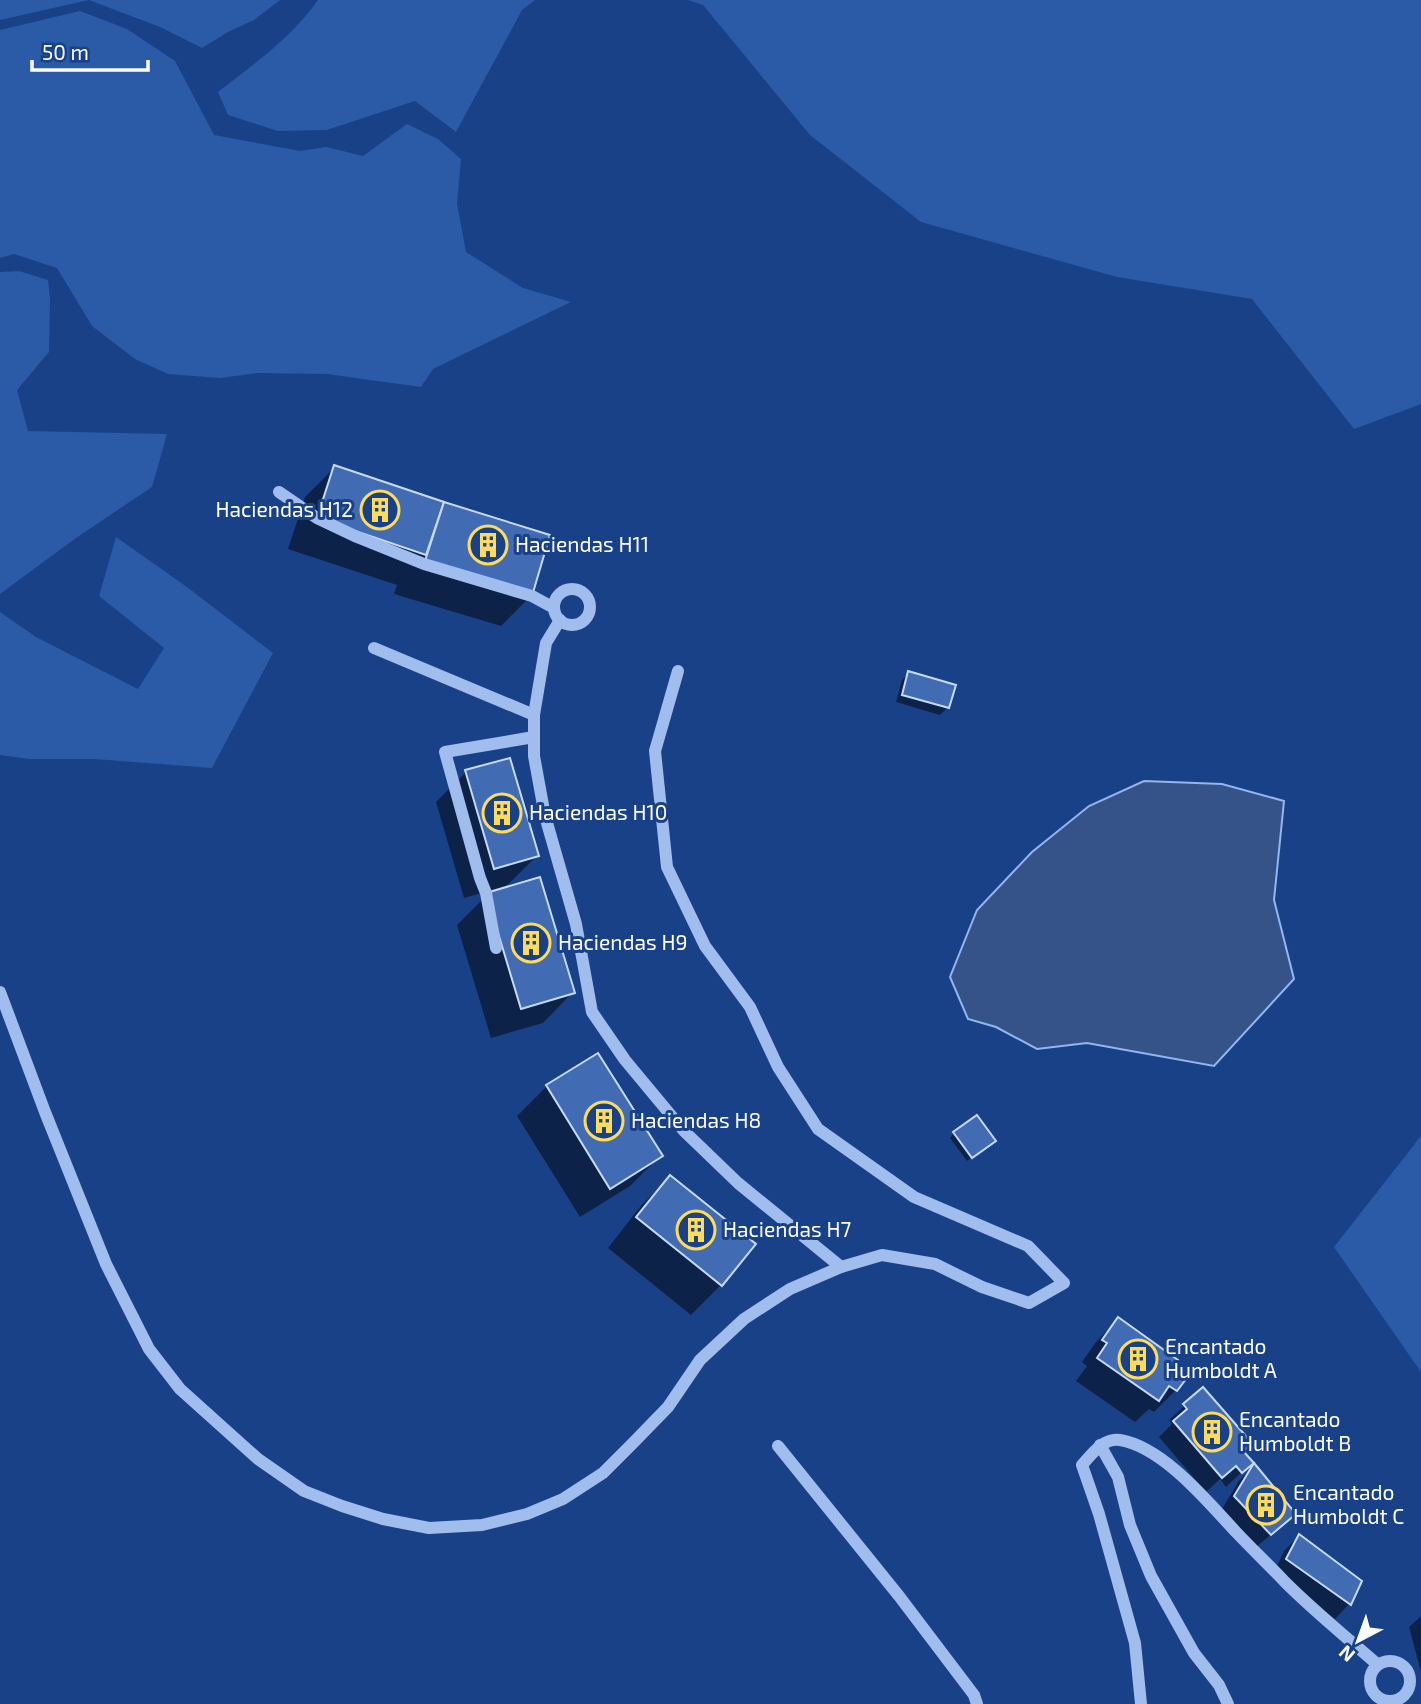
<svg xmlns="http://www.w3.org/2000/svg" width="1421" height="1704" font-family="'Exo 2',sans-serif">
  <rect width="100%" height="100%" fill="#184188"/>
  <g fill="#2b5aa6">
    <path d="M 0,0 L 280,0 L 254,20 L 228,32 L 202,48 L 160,27 L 89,0 L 0,20 Z"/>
    <path d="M 318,0 L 535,0 L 522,10 L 456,132 L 415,101 L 327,130 L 278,131 L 228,115 L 218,92 C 254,64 291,38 318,0 Z"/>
    <path d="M 688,0 L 1421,0 L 1421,404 L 1354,429 L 1252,299 L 1117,277 L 921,222 L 810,135 L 703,5 Z"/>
    <path d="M 80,11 L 127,29 L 175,61 L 214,135 L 300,151 L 326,147 L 363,156 L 407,124 L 438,139 L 461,159 L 457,204 L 466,252 L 523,288 L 571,302 L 433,369 L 421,387 L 327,374 L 258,373 L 220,378 L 168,374 L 135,359 L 92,326 L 57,268 L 14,254 L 0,258 L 0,30 Z"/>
    <path d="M 19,271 L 48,280 L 50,299 L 49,352 L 17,390 L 28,431 L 167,434 L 152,487 L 76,538 L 0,594 L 0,272 Z"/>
    <path d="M 116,537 L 187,587 L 273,653 L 212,768 L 95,759 L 29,759 L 0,755 L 0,612 L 36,637 L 138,689 L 164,648 L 99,596 Z"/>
    <path d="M 1421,1136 L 1421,1372 L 1334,1247 Z"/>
  </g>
  <path fill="#355388" stroke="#92b7f0" stroke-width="2" d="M 1144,781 L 1222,784 L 1284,801 L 1274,900 L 1294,979 L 1214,1066 L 1087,1043 L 1037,1049 L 996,1027 L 968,1019 L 950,977 L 977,910 L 1032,852 L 1089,806 Z"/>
  <g fill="#0007">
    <path d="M 335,467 L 548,536 L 531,596 L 501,626 L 394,594 L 397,585 L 288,549 L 305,497 Z"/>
    <path d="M 909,673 L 953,686 L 947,708 L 940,715 L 896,702 L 902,680 Z"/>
    <path d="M 466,772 L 537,856 L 502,890 L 573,992 L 543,1023 L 491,1038 L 457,925 L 492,890 L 464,898 L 436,802 Z"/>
    <path d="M 547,1086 L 660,1156 L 630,1186 L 580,1217 L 517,1116 Z"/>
    <path d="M 954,1133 L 989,1145 L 967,1161 L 950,1138 Z"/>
    <path d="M 670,1177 L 721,1285 L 691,1315 L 608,1248 L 640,1207 Z"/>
    <path d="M 1118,1320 L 1169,1370 L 1183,1380 L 1176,1390 L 1154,1412 L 1149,1409 L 1135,1422 L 1076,1381 L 1087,1366 L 1082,1362 L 1096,1342 Z"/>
    <path d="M 1203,1389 L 1241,1451 L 1251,1463 L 1226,1487 L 1220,1479 L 1206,1492 L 1159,1437 L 1172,1424 L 1169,1420 Z"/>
    <path d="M 1254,1466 L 1279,1528 L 1255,1548 L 1220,1512 L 1239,1481 Z"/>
    <path d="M 1299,1536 L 1360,1582 L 1349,1604 L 1335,1619 L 1273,1575 L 1284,1551 Z"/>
    <path d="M 1421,1616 L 1421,1672 L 1409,1627 Z"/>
  </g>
  <g fill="#416bb2" stroke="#c5d9fa" stroke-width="2">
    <path d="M 334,465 L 444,502 L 426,555 L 317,518 Z"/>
    <path d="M 444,502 L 550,535 L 532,596 L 424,564 Z"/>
    <path d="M 908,671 L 956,685 L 949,708 L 902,695 Z"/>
    <path d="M 510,758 L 539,856 L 494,869 L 465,770 Z"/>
    <path d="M 540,877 L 575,993 L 521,1009 L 486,893 Z"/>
    <path d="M 598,1053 L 663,1156 L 610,1189 L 546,1085 Z"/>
    <path d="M 977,1115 L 996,1141 L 972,1158 L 953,1132 Z"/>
    <path d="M 670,1175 L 756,1244 L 722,1286 L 636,1217 Z"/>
    <path d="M 1118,1317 L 1178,1360 L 1172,1370 L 1186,1379 L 1177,1391 L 1169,1386 L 1159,1401 L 1097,1358 L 1107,1343 L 1102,1340 Z"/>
    <path d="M 1203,1387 L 1252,1443 L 1243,1451 L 1254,1463 L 1242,1473 L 1236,1466 L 1222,1478 L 1173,1421 L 1187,1409 L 1183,1404 Z"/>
    <path d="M 1254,1463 L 1296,1514 L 1271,1535 L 1234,1496 Z"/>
    <path d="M 1299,1534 L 1362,1581 L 1351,1605 L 1286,1559 Z"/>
  </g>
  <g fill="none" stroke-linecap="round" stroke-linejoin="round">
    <g stroke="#a0bded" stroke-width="12">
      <path d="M 279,492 L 317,518 L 357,537 L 424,564 L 532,596 L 554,608"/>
      <circle cx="572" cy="607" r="18"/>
      <path d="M 560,620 L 546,643 L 534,715 L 534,756 L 545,816 L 576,924 L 592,1012 L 625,1060 L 684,1131 L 738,1183 L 841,1267"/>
      <path d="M 374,648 L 534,715"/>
      <path d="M 496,948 L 486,893 L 480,878 L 445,752 L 534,737"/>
      <path d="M 0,992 L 45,1112 L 106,1264 L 149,1349 L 180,1389 L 258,1459 L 304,1491 L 342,1506 L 383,1519 L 429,1528 L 482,1525 L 527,1514 L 563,1499 L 603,1473 L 633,1443 L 668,1407 L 700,1360 L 744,1319 L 790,1289 L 841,1267 L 882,1255 L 935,1264 L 982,1287 L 1029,1303 L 1064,1283 L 1028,1246 L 914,1197 L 818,1129 L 778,1067 L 750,1007 L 705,946 L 667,867 L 655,751 L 678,671"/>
      <path d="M 1100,1445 L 1118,1477 L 1130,1525 L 1151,1576 L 1194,1653 L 1219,1685 L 1228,1704"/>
      <path d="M 778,1446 L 899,1596 L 974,1695 L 977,1704"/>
      <circle cx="1390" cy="1681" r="20"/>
      <path d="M 1141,1704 L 1135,1643 L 1099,1514 L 1082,1465 C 1092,1454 1104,1437 1120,1440 C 1163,1447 1208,1502 1236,1532 C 1252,1549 1269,1565 1285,1582 C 1314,1611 1346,1637 1377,1664"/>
    </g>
  </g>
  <defs>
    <symbol id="building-ring" viewBox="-11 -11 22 22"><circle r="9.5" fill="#184188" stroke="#ffdb5c" stroke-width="1.5"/><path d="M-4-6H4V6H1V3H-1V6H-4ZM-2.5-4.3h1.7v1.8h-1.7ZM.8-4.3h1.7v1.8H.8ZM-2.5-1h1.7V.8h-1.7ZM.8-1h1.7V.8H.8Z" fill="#ffdb5c"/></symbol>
  </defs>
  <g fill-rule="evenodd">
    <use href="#building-ring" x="358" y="488" width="44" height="44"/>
    <use href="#building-ring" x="466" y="523" width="44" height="44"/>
    <use href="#building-ring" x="480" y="791" width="44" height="44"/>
    <use href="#building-ring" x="509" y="921" width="44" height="44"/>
    <use href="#building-ring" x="582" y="1099" width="44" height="44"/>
    <use href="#building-ring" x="674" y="1208" width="44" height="44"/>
    <use href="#building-ring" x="1116" y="1337" width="44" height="44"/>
    <use href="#building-ring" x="1190" y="1410" width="44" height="44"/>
    <use href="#building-ring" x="1244" y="1483" width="44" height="44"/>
  </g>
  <g text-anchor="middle" stroke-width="6" stroke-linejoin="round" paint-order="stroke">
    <g font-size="21" fill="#fff" stroke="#184188" text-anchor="start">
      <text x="353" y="517" text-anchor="end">Haciendas H12</text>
      <text x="515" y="552">Haciendas H11</text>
      <text x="529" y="820">Haciendas H10</text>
      <text x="558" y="950">Haciendas H9</text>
      <text x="631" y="1128">Haciendas H8</text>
      <text x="723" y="1237">Haciendas H7</text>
      <text x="1165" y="1354">Encantado<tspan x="1165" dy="24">Humboldt A</tspan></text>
      <text x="1239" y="1427">Encantado<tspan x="1239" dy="24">Humboldt B</tspan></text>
      <text x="1293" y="1500">Encantado<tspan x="1293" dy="24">Humboldt C</tspan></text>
    </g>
  </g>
  <g transform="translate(1358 1641) rotate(221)" stroke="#184188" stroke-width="5" paint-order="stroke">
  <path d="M0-5L12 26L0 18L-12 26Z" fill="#ffffff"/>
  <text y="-10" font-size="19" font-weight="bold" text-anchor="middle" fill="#ffffff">N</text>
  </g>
  <path d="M32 60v10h116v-10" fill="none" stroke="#ffffff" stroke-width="3.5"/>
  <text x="42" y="60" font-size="21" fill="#ffffff" stroke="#184188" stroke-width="5" paint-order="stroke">50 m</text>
</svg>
